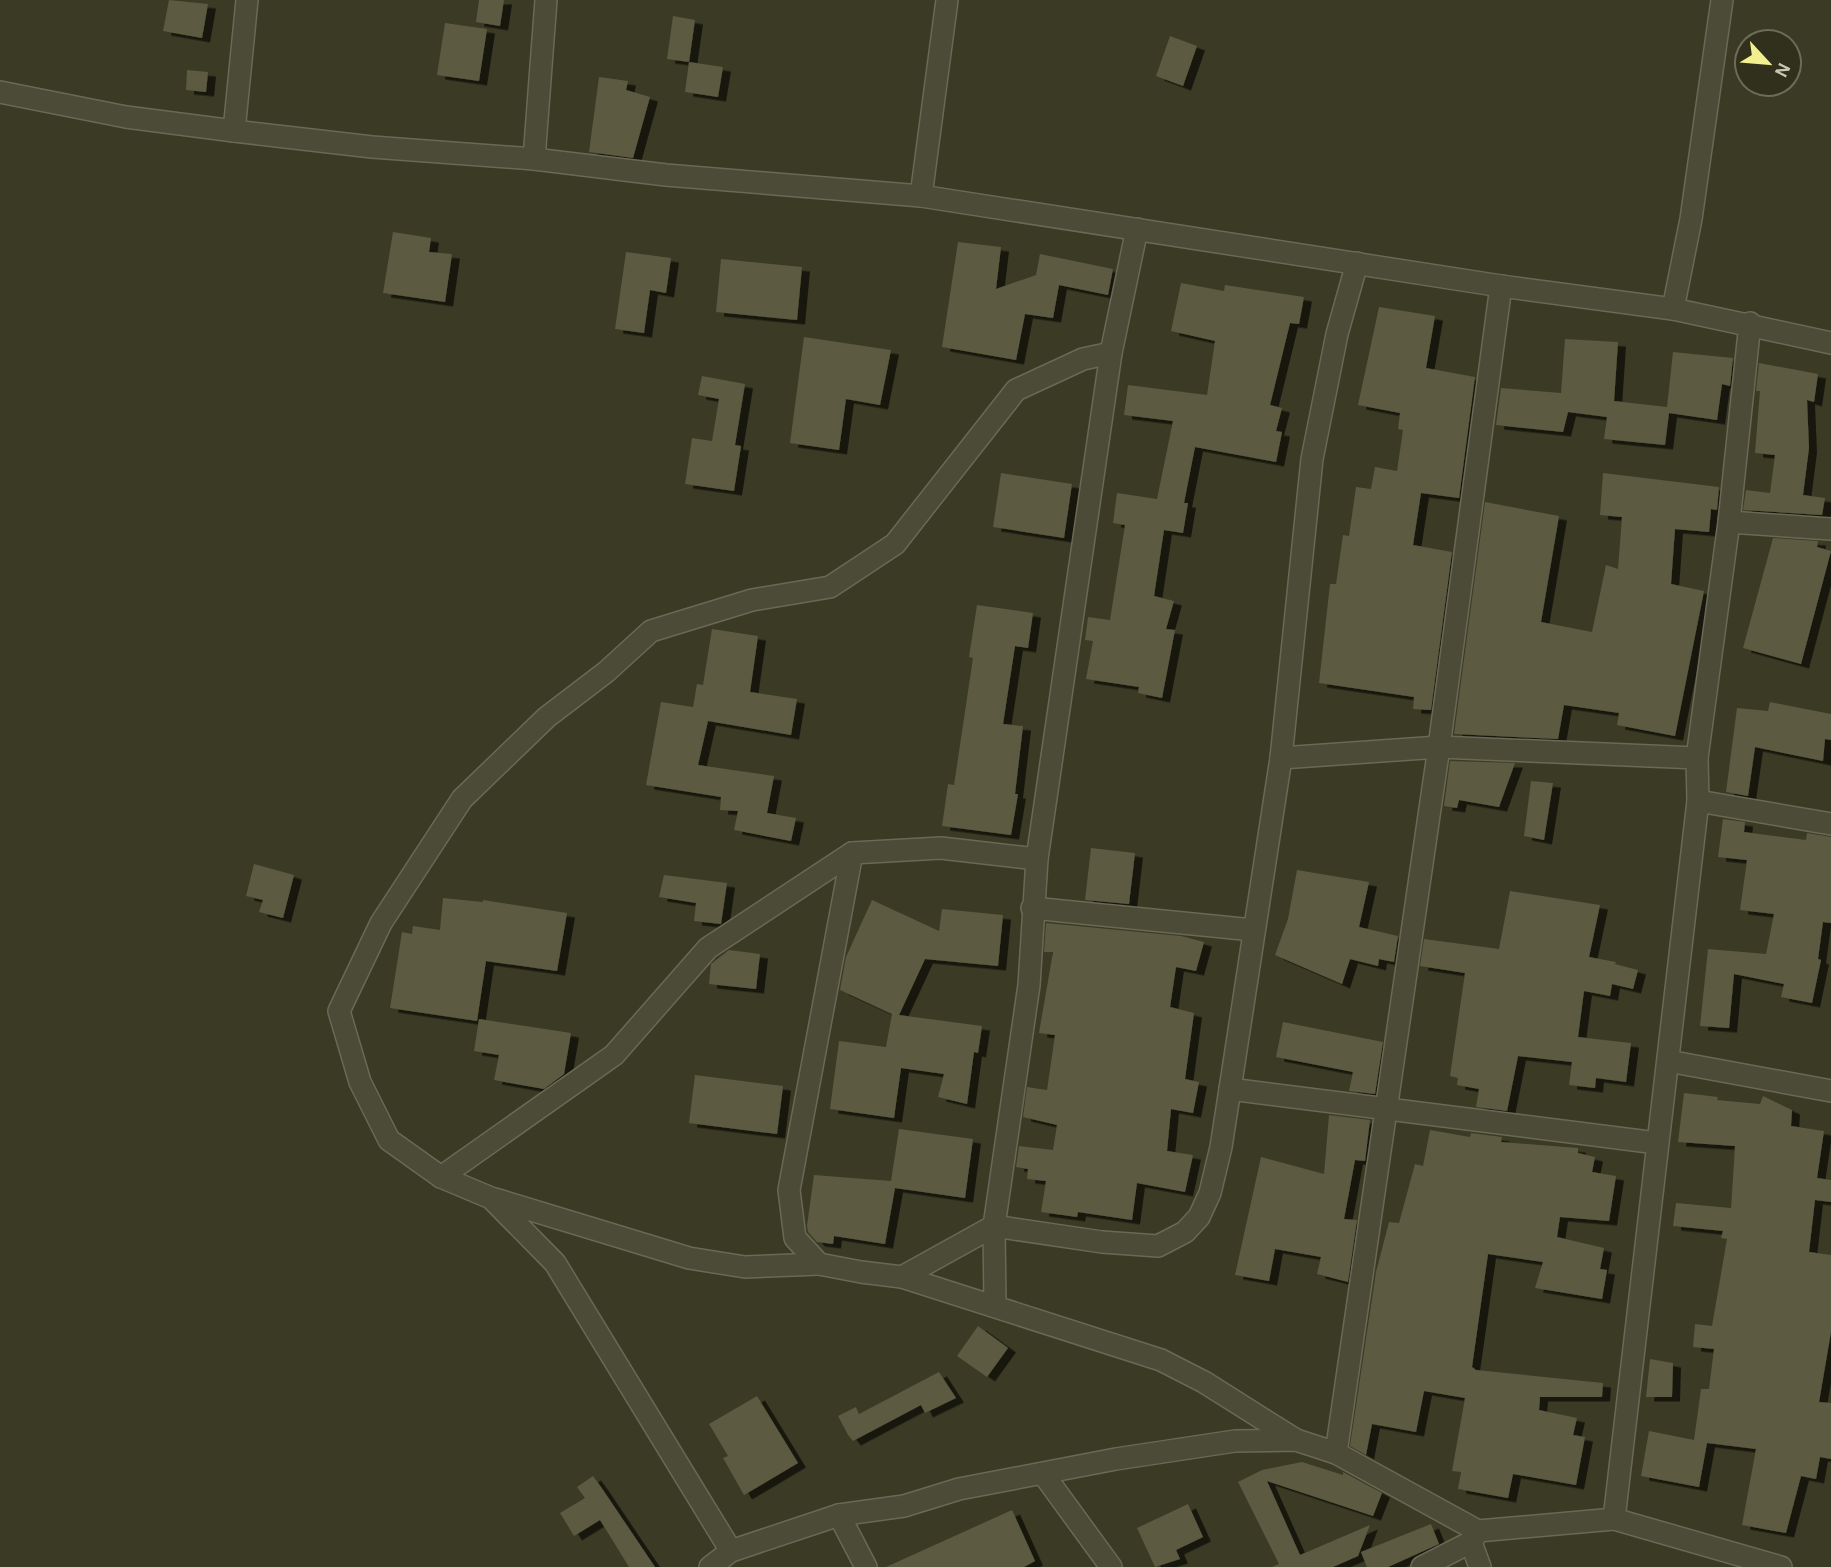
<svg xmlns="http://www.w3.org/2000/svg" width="1831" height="1567" font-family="'Alegreya Sans',sans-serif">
  <defs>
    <filter id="shadow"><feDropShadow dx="8" dy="4.5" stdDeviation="0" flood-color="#0009"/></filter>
  </defs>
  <rect width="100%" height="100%" fill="#3b3a24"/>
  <g fill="#5b5a41" filter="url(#shadow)">
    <path d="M 169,0 L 208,4 L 202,38 L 163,31 Z"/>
    <path d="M 479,0 L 504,0 L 500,26 L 476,22 Z"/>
    <path d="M 673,16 L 695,20 L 689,62 L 667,59 Z"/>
    <path d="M 445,23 L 487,29 L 479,81 L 437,75 Z"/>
    <path d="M 1170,36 L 1197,46 L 1183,86 L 1156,76 Z"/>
    <path d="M 689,62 L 723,67 L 718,97 L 685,92 Z"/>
    <path d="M 187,70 L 208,72 L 206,92 L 186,90 Z"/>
    <path d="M 599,77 L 628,81 L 626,90 L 650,97 L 633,158 L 589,152 Z"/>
    <path d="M 393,232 L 431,238 L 429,252 L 452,254 L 445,302 L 383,293 Z"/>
    <path d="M 958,242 L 1001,247 L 996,289 L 1036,275 L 1040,254 L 1113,269 L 1108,295 L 1059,285 L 1053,318 L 1025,314 L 1016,360 L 942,347 Z"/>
    <path d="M 626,252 L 671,258 L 666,293 L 650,290 L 644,333 L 615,329 Z"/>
    <path d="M 721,259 L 802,267 L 797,320 L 716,312 Z"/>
    <path d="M 1181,283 L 1224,291 L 1225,285 L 1304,297 L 1299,324 L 1290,323 L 1270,405 L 1282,408 L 1276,431 L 1282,432 L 1276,462 L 1195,447 L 1184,503 L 1188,503 L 1183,533 L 1164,530 L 1154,596 L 1174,601 L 1166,629 L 1175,630 L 1162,698 L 1138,693 L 1139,687 L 1086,679 L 1093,641 L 1085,640 L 1088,617 L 1110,620 L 1125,525 L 1113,523 L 1117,493 L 1157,499 L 1173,421 L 1124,415 L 1128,385 L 1207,395 L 1215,341 L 1171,331 Z"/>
    <path d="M 1379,307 L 1435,316 L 1426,368 L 1475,377 L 1459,498 L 1421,493 L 1413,545 L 1452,552 L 1431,710 L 1413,709 L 1414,697 L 1319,683 L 1330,584 L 1336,584 L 1343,535 L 1349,536 L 1356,487 L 1371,489 L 1375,467 L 1397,471 L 1403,430 L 1398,429 L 1400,413 L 1358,405 Z"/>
    <path d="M 804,337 L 891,350 L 880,405 L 846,399 L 839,450 L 790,443 Z"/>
    <path d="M 1565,339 L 1618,342 L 1614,401 L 1667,407 L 1673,352 L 1733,358 L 1730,386 L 1722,384 L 1717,420 L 1669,413 L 1665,445 L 1604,439 L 1607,417 L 1568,412 L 1563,432 L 1496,425 L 1501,388 L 1561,393 Z"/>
    <path d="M 1759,363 L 1818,374 L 1814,402 L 1807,400 L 1809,448 L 1803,495 L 1825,498 L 1822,515 L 1743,510 L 1746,490 L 1770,493 L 1775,455 L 1755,453 L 1760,391 L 1756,391 Z"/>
    <path d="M 702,376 L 745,384 L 735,445 L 741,446 L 734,491 L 685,484 L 692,438 L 712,441 L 719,399 L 698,395 Z"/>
    <path d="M 1001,473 L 1072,484 L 1064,538 L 993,527 Z"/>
    <path d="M 1603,473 L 1719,487 L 1717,510 L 1711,509 L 1709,532 L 1675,529 L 1671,584 L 1704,591 L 1675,736 L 1617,725 L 1619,713 L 1564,705 L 1558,739 L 1454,734 L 1485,502 L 1559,516 L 1541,622 L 1592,632 L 1606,565 L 1618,569 L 1622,517 L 1600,515 Z"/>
    <path d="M 1773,538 L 1818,541 L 1817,547 L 1831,551 L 1801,664 L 1743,648 Z"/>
    <path d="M 977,605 L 1033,613 L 1028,648 L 1015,646 L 1003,724 L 1023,726 L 1015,794 L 1018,794 L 1011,835 L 942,826 L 948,784 L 954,785 L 973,658 L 969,657 Z"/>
    <path d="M 712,629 L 758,636 L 750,692 L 797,699 L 791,735 L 708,721 L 698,765 L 774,776 L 767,813 L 796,818 L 791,841 L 734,830 L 738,811 L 720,810 L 721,797 L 646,785 L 661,702 L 693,707 L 697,684 L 703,685 Z"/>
    <path d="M 1770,702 L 1831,714 L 1831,740 L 1825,739 L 1823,761 L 1755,747 L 1748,796 L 1726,792 L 1737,708 L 1768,711 Z"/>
    <path d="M 1450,761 L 1515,763 L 1499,807 L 1459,800 L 1457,808 L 1444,806 Z"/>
    <path d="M 1531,781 L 1553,783 L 1544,840 L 1524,836 Z"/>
    <path d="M 1723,819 L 1745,822 L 1744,832 L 1806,840 L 1807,833 L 1831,837 L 1831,923 L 1823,922 L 1818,959 L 1821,960 L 1812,1003 L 1781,997 L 1784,984 L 1734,974 L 1729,1028 L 1700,1026 L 1708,949 L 1766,954 L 1774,914 L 1740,910 L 1747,860 L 1718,857 Z"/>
    <path d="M 1091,848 L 1135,853 L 1129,904 L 1085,900 Z"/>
    <path d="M 254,864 L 294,875 L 283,918 L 259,912 L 263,900 L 246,896 Z"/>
    <path d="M 1297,870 L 1369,882 L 1359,927 L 1398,936 L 1394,962 L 1379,959 L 1378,966 L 1350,959 L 1342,984 L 1275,955 L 1288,919 Z"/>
    <path d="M 664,875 L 727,883 L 721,924 L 694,921 L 696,903 L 659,897 Z"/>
    <path d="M 1510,891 L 1600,905 L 1589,957 L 1616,962 L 1615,964 L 1638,970 L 1633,989 L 1612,984 L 1610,996 L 1584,991 L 1578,1037 L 1631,1043 L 1626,1082 L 1596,1078 L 1595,1088 L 1569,1085 L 1572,1062 L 1518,1056 L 1507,1111 L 1476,1107 L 1479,1089 L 1457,1085 L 1458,1078 L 1450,1076 L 1465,973 L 1420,966 L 1424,939 L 1499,949 Z"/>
    <path d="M 443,898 L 483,902 L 483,900 L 567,913 L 557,971 L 486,961 L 477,1021 L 390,1008 L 402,932 L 412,934 L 413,926 L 440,930 Z"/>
    <path d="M 872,900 L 939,931 L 942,909 L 1003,915 L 998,966 L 925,959 L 899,1015 L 982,1026 L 978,1053 L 974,1052 L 967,1104 L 938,1097 L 944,1074 L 901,1068 L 894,1118 L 830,1109 L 839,1041 L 886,1047 L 892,1014 L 840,990 L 846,957 Z"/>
    <path d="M 1046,923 L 1181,936 L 1204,942 L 1196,971 L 1176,967 L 1170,1007 L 1194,1013 L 1185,1079 L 1199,1082 L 1193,1113 L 1171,1109 L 1167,1151 L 1193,1155 L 1185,1192 L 1137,1183 L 1132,1220 L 1078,1212 L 1077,1217 L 1041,1212 L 1046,1181 L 1027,1179 L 1028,1169 L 1016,1167 L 1019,1146 L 1053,1150 L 1057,1125 L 1023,1117 L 1027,1087 L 1047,1090 L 1055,1035 L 1039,1033 L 1053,952 L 1044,952 Z"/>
    <path d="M 729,950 L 760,954 L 756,989 L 709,984 L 711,964 Z"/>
    <path d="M 479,1019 L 571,1033 L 564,1074 L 544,1089 L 494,1080 L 499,1055 L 474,1051 Z"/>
    <path d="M 1283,1022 L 1383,1042 L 1375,1094 L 1349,1091 L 1353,1072 L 1276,1057 Z"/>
    <path d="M 695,1075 L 783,1086 L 777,1134 L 689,1123 Z"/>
    <path d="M 1684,1093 L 1718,1097 L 1717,1100 L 1760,1104 L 1763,1096 L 1792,1110 L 1791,1126 L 1824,1131 L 1817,1178 L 1831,1180 L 1831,1202 L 1815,1200 L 1809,1252 L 1831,1255 L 1831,1332 L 1819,1402 L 1831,1403 L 1831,1459 L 1820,1457 L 1816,1479 L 1801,1476 L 1786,1533 L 1742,1525 L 1756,1449 L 1707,1443 L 1699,1487 L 1641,1476 L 1649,1431 L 1694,1440 L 1701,1389 L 1709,1389 L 1714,1349 L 1693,1347 L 1695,1324 L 1712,1326 L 1727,1239 L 1721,1238 L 1723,1231 L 1673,1226 L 1676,1203 L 1731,1208 L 1735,1146 L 1678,1142 Z"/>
    <path d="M 1329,1115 L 1370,1120 L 1365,1161 L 1355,1160 L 1344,1219 L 1357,1220 L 1348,1282 L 1317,1274 L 1321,1257 L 1275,1249 L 1269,1281 L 1235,1275 L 1261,1157 L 1324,1174 Z"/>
    <path d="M 899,1129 L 973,1139 L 965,1198 L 895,1188 L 885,1244 L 834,1236 L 833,1244 L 817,1242 L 808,1232 L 807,1226 L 814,1175 L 891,1181 Z"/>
    <path d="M 1430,1130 L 1470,1137 L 1471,1133 L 1502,1137 L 1501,1142 L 1578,1148 L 1578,1153 L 1595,1157 L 1592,1172 L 1616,1176 L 1609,1221 L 1560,1217 L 1557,1237 L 1604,1248 L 1600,1269 L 1607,1270 L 1602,1299 L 1535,1288 L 1543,1262 L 1488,1254 L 1472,1367 L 1476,1370 L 1603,1383 L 1602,1397 L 1540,1397 L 1539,1410 L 1577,1418 L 1573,1435 L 1585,1437 L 1576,1485 L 1513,1474 L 1508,1498 L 1458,1489 L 1461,1472 L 1452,1471 L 1465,1398 L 1424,1391 L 1416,1432 L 1372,1424 L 1366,1455 L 1350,1446 L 1376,1272 L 1389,1222 L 1399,1223 L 1415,1164 L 1423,1166 Z"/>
    <path d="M 978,1326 L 1008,1348 L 987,1377 L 957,1356 Z"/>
    <path d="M 1650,1359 L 1673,1363 L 1672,1397 L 1646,1397 Z"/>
    <path d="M 939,1372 L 956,1398 L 925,1413 L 921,1405 L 853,1441 L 848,1435 L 838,1416 L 856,1407 L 859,1414 Z"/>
    <path d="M 757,1396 L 798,1463 L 744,1495 L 723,1458 L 728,1456 L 709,1424 Z"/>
    <path d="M 1302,1462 L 1343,1475 L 1343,1472 L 1382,1493 L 1373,1516 L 1267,1481 L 1300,1555 L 1370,1525 L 1358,1556 L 1333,1567 L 1272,1567 L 1279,1564 L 1238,1482 L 1262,1470 Z"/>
    <path d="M 593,1476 L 601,1487 L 655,1567 L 629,1567 L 600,1520 L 574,1536 L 560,1513 L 585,1498 L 577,1487 Z"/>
    <path d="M 1188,1504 L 1203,1537 L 1176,1550 L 1180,1559 L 1155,1567 L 1137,1528 Z"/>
    <path d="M 1012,1510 L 1035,1561 L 1024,1567 L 886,1567 Z"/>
    <path d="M 1431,1524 L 1439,1544 L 1388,1567 L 1367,1567 L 1361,1552 Z"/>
  </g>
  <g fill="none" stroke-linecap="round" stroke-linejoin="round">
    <defs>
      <g id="minor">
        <path d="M 0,92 L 126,117 L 234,131 L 372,147 L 534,159 L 666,175 L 921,196 L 1501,286 L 1673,309 L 1831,343"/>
        <path d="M 234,131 L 247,0"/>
        <path d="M 534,159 L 546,0"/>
        <path d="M 921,196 L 947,0"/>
        <path d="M 1357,263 L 1337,334 L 1312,459 L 1281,758 L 1230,1089 L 1657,1143"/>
        <path d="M 1673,309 L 1691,219 L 1722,0"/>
        <path d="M 1729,522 L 1831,529"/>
        <path d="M 1281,758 L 1439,747 L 1697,758"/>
        <path d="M 1698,801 L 1831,824"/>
        <path d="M 852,853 L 789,1190 L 795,1238 L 819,1264 L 861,1272 L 902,1277 L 994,1226 L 1102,1242 L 1158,1246 L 1185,1232 L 1199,1217 L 1210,1193 L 1221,1147 L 1230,1089"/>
        <path d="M 1032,908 L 1253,930"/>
        <path d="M 1668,1061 L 1831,1091"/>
        <path d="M 441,1177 L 614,1055 L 708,948 L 852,853 L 941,848 L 1037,859"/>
        <path d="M 495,1199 L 689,1258 L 745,1267 L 819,1264"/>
        <path d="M 902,1277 L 1161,1360 L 1204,1382 L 1296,1440"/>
        <path d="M 995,1305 L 994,1226 L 1029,985 L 1037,859 L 1111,353 L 1137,229"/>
        <path d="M 1336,1453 L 1439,747 L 1501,286"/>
        <path d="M 1044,1475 L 1111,1567"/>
        <path d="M 839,1515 L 866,1567"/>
        <path d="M 1614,1519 L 1698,801 L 1697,758 L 1729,522 L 1750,323"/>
        <path d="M 1478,1531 L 1471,1542 L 1480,1567"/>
        <path d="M 731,1551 L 555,1263 L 491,1198 L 441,1177 L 389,1140 L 360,1082 L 339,1011 L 381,923 L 462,799 L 547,717 L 606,672 L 651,631 L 752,600 L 830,587 L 895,544 L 1016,390 L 1083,359 L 1111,353"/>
        <path d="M 710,1567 L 731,1551 L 839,1515 L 904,1506 L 959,1489 L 1116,1459 L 1235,1441 L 1296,1440 L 1336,1453 L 1478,1531 L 1614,1519 L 1781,1567"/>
        <path d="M 1422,1567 L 1471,1542"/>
      </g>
    </defs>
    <use href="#minor" stroke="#696956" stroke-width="24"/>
    <use href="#minor" stroke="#4c4b38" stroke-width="21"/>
  </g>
  <g transform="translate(1768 63) rotate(116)"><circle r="33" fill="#30301d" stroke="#6c6c59" stroke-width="2"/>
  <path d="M0-5L12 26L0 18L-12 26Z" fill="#f2f08e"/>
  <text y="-10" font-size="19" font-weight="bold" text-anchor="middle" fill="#c7c7b4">N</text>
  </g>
</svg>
